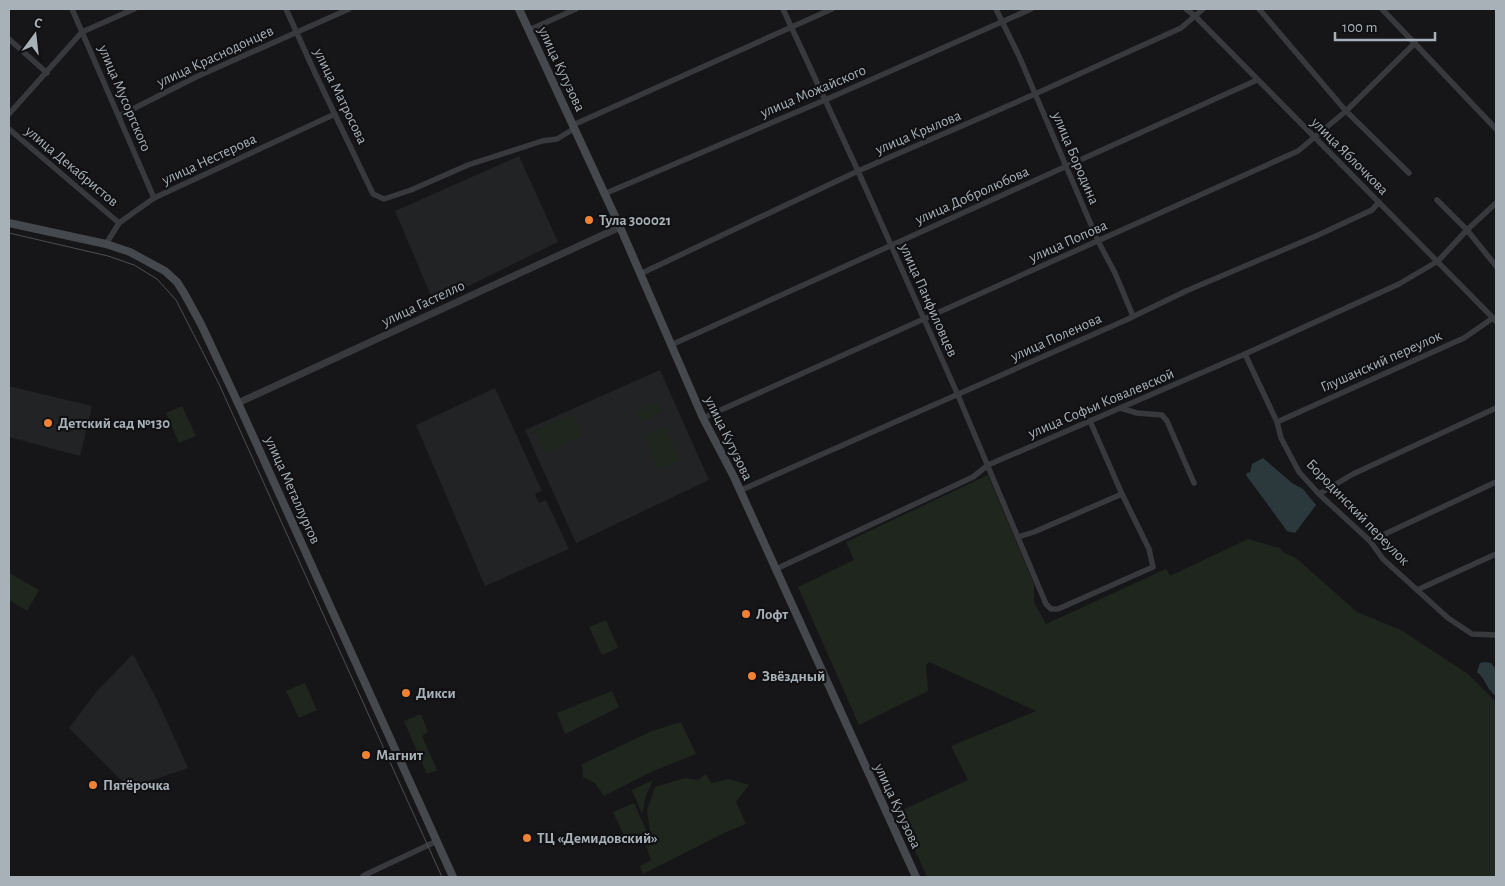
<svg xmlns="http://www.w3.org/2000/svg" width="1505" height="886" font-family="'Alegreya Sans',sans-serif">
  <rect width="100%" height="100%" fill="#161618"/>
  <g fill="#222325">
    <path d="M 519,156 L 558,242 L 434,303 L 395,211 Z"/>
    <path d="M 660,370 L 709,480 L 576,543 L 525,430 Z"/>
    <path d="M 9,386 L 92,406 L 80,456 L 9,437 Z"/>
    <path d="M 495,388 L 542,491 L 535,494 L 539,503 L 546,500 L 569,549 L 485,586 L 416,425 Z"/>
    <path d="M 133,654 L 158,702 L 188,768 L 129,788 L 69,728 L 97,691 Z"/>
  </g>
  <g fill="#1f261e">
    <path d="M 659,402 L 663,412 L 641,422 L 636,412 Z"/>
    <path d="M 182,406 L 196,436 L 179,443 L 166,413 Z"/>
    <path d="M 573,414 L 583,436 L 545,453 L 535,431 Z"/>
    <path d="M 666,427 L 681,461 L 658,470 L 644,437 Z"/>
    <path d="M 988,475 L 1034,584 L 1034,602 L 1046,624 L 1166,569 L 1170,576 L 1248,539 L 1280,548 L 1283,552 L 1296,558 L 1357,612 L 1401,630 L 1468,674 L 1496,702 L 1496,877 L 927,877 L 898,812 L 968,780 L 951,746 L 1036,711 L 929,662 L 926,665 L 928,691 L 859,725 L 798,587 L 854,560 L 846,542 Z"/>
    <path d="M 9,573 L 39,590 L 27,611 L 9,600 Z"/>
    <path d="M 606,620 L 618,648 L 602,655 L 589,627 Z"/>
    <path d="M 305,683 L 317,710 L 299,718 L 286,691 Z"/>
    <path d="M 612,691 L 619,707 L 565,734 L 557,713 Z"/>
    <path d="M 421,714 L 428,732 L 422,736 L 437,770 L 427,774 L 404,721 Z"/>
    <path d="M 681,722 L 696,754 L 651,772 L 604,796 L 595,783 L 583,777 L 582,764 L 652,731 Z"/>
    <path d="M 706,774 L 711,783 L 729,779 L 749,785 L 736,802 L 746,824 L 724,833 L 643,874 L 640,866 L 651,860 L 644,841 L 651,838 L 647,810 L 655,787 L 685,778 L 698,780 Z"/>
    <path d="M 653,780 L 646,796 L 642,814 L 632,790 Z"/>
    <path d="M 634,803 L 649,836 L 629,846 L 613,812 Z"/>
  </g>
  <g fill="#2c393c">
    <path d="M 1263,458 L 1292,483 L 1303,489 L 1316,505 L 1295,533 L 1287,531 L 1246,475 L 1248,472 L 1250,473 L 1252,464 Z"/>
    <path d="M 1485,662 L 1491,663 L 1496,669 L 1496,696 C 1486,689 1486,679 1477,672 L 1480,663 Z"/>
  </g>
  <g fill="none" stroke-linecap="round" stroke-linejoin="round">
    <g stroke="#37393d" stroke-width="5.5">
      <path d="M 72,9 L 154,198"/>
      <path d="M 286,9 L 315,73 L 373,194 L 384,199 L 411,190 L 468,165 L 542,141 L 557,139 L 575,128"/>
      <path d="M 783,9 L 858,171 L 957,393 L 1046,604 L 1051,609 L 1058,609 L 1153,567 L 1149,549 L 1122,494 L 1090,421"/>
      <path d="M 996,9 L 1019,56 L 1098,241 L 1115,273 L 1133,316"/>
      <path d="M 1186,9 L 1195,16 L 1496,321"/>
      <path d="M 1259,9 L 1346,111 L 1409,173"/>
      <path d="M 1382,9 L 1496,129"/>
      <path d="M 529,30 L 576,9"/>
      <path d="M 9,39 L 47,73"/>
      <path d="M 9,114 L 82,32 L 134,9"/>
      <path d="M 119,116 L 196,77 L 349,9"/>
      <path d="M 573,125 L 832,9"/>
      <path d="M 9,129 L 119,223"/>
      <path d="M 604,194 L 825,100 L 1031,9"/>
      <path d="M 1437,200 L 1467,230 L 1496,266"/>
      <path d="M 106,244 L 119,223 L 154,198 L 335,114"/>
      <path d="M 640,274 L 858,171 L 1035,94 L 1181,28 L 1203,9"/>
      <path d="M 671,345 L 1257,80"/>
      <path d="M 1245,354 L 1277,422 L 1281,438 L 1299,472 L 1319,494 L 1370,541 L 1383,559 L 1448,618 L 1472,634 L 1496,635"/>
      <path d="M 1120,408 L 1137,413 L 1162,415 L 1167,421 L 1194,483"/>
      <path d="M 703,418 L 1298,151 L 1346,111 L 1415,43"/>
      <path d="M 1277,422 L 1464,338 L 1493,318"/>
      <path d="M 739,491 L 1126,320 L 1186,291 L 1316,236 L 1372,210 L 1379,202"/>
      <path d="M 1319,494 L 1353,474 L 1496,408"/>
      <path d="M 1018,537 L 1034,532 L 1122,494"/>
      <path d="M 1370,541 L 1496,482"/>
      <path d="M 776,569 L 973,477 L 988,465 L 1245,354 L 1399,284 L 1438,261 L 1467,230 L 1496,203"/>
      <path d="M 1417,590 L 1496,554"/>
      <path d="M 363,877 L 363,876 L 367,874 L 437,841"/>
    </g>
    <path stroke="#37393d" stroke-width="7" d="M 238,403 L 620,227"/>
    <g stroke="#45494d" stroke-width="8">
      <path d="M 519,9 L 620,227 L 703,418 L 734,477 L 916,877"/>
      <path d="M 9,223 L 106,244 L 130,252 L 165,271 L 177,282 L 184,293 L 201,324 L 238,403 L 453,877"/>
    </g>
    <path stroke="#4a4e52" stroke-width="1" d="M 9,233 L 108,256 L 134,265 L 157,279 L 176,300 L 219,384 L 442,877"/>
  </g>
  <g fill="#f28233" stroke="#111113" stroke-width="2">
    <circle cx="589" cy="220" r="5"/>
    <circle cx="48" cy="423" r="5"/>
    <circle cx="746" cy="614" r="5"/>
    <circle cx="752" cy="676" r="5"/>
    <circle cx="406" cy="693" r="5"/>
    <circle cx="366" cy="755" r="5"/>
    <circle cx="93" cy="785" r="5"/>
    <circle cx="527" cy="838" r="5"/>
  </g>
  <g text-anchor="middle" stroke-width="4.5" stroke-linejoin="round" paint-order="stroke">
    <g font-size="15" fill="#a8b1b8" stroke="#111113">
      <text transform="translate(215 56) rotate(-25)" y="5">улица Краснодонцев</text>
      <text transform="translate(562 69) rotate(65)" y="5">улица Кутузова</text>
      <text transform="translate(813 91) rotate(-23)" y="5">улица Можайского</text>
      <text transform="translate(341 96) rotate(64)" y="5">улица Матросова</text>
      <text transform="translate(125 98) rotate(67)" y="5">улица Мусоргского</text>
      <text transform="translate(918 132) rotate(-23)" y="5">улица Крылова</text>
      <text transform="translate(1350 156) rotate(45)" y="5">улица Яблочкова</text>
      <text transform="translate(1076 158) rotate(67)" y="5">улица Бородина</text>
      <text transform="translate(209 159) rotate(-25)" y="5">улица Нестерова</text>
      <text transform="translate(72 166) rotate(40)" y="5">улица Декабристов</text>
      <text transform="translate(972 195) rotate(-24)" y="5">улица Добролюбова</text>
      <text transform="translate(1068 241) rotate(-24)" y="5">улица Попова</text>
      <text transform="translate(929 300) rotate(66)" y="5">улица Панфиловцев</text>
      <text transform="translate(423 303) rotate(-25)" y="5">улица Гастелло</text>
      <text transform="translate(1056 337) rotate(-24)" y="5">улица Поленова</text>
      <text transform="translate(1381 361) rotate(-24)" y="5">Глушанский переулок</text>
      <text transform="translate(1101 403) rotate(-23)" y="5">улица Софьи Ковалевской</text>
      <text transform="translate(729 438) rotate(64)" y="5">улица Кутузова</text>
      <text transform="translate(293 490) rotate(66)" y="5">улица Металлургов</text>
      <text transform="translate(1358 512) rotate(46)" y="5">Бородинский переулок</text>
      <text transform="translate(898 806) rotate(65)" y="5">улица Кутузова</text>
    </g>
    <g font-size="15" font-weight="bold" fill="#a8b1b8" stroke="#111113" text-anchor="start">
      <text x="599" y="225">Тула 300021</text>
      <text x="58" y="428">Детский сад №130</text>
      <text x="756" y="619">Лофт</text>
      <text x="762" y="681">Звёздный</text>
      <text x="416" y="698">Дикси</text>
      <text x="376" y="760">Магнит</text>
      <text x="103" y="790">Пятёрочка</text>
      <text x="537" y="843">ТЦ «Демидовский»</text>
    </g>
  </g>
  <rect width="1505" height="886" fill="none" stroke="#a8b1b8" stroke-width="20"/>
  <g transform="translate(35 35) rotate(15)" stroke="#111113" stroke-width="4" paint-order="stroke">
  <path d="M0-4L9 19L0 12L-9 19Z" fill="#a8b1b8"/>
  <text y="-8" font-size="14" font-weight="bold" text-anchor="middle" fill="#a8b1b8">С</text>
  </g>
  <path d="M1335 32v8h100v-8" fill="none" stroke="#a8b1b8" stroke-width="2.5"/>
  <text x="1342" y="32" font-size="15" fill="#a8b1b8" stroke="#111113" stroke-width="4" paint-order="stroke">100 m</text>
</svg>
